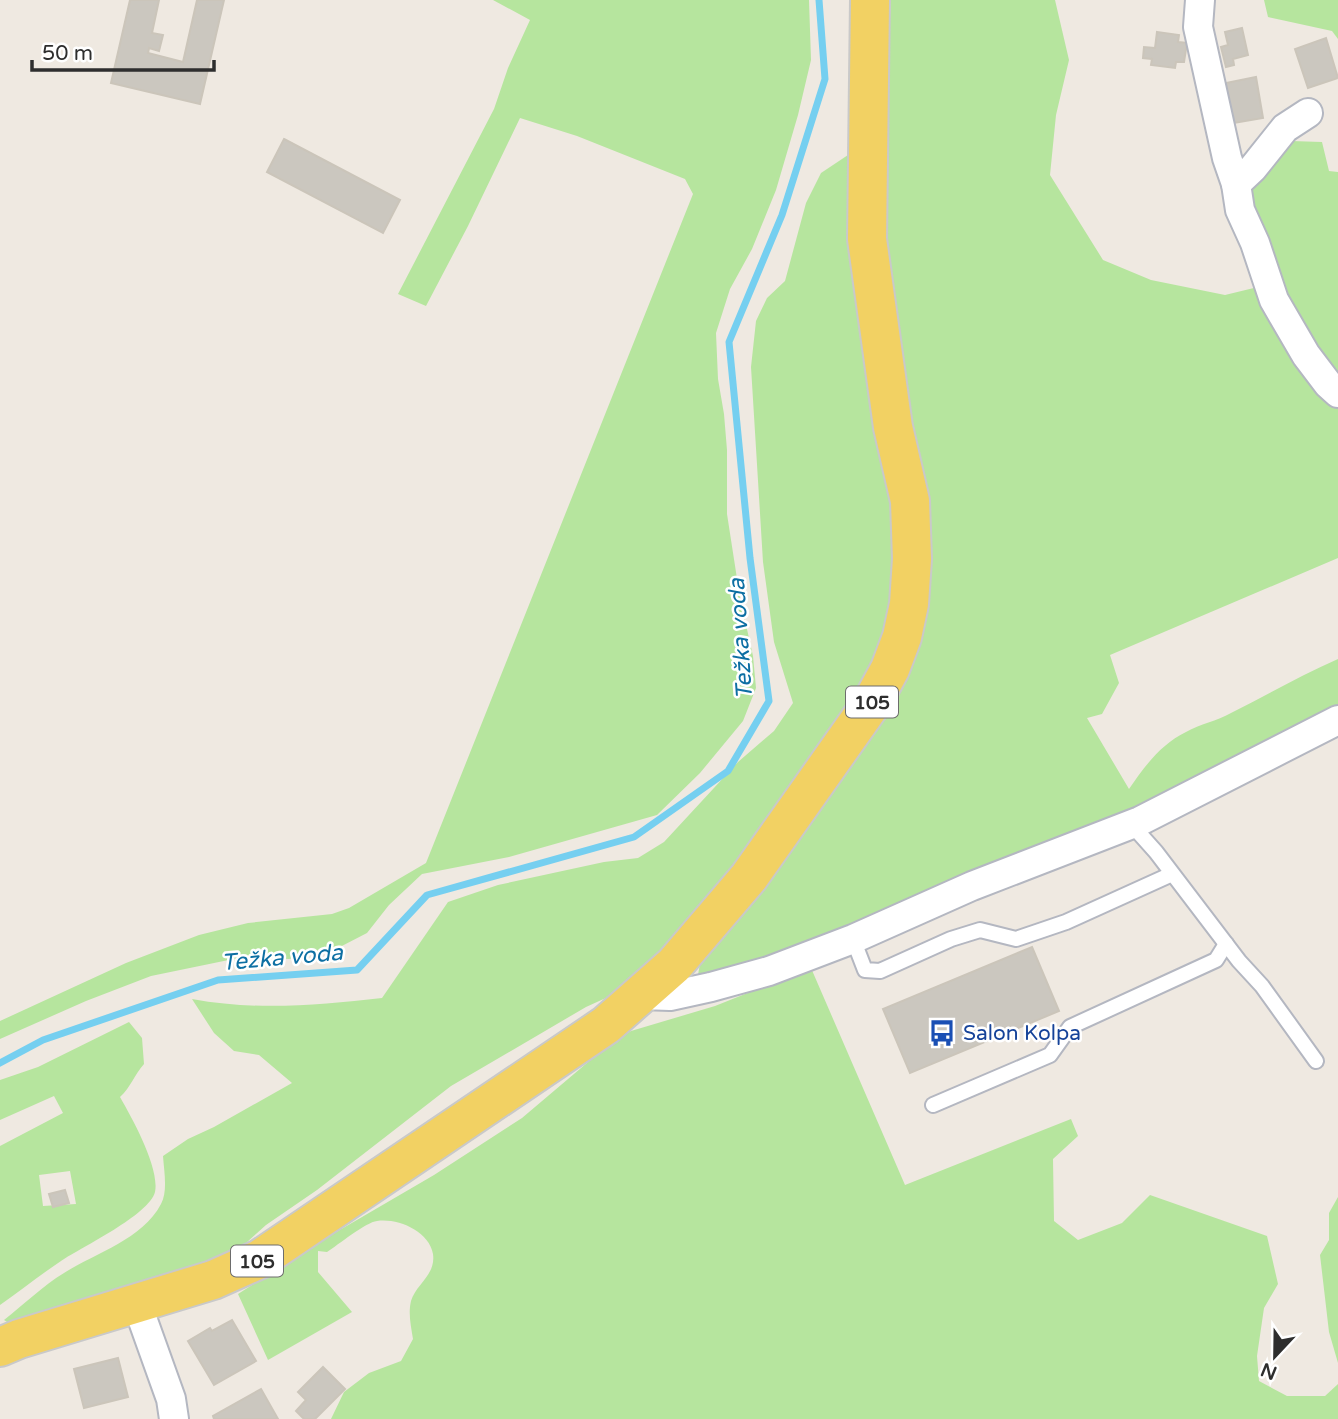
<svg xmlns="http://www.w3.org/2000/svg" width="1338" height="1419" font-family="'Varela Round',sans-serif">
  <rect width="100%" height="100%" fill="#efe9e1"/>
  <g fill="#b6e59e" fill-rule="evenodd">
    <path d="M 493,0 L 809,0 L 811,60 L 798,115 L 776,190 L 752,249 L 730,289 L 716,333 L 718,379 L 724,414 L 727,450 L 727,514 L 740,598 L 753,656 L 756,688 L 743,721 L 700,773 L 657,815 L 509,857 L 422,874 L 389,905 L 367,933 L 336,949 L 289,959 L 248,956 L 151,976 L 86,1001 L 0,1039 L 0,1021 L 126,963 L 199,935 L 248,923 L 332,914 L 349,908 L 426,863 L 693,194 L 685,179 L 577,136 L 520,118 L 468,226 L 426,306 L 398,294 L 494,109 L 508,68 L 530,20 Z"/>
    <path d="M 891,0 L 1055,0 L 1069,60 L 1056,115 L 1050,175 L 1103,260 L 1151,280 L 1225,295 L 1262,286 L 1331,403 L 1338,407 L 1338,558 L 1110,655 L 1119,683 L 1102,714 L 1087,718 L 1129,789 C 1144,767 1161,744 1186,732 C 1200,724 1217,721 1231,713 C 1267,695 1301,675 1338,659 L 1338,709 L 1143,811 L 832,939 L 707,980 L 698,975 L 700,963 L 910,660 L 883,240 L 886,92 Z"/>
    <path d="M 1264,0 L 1338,0 L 1338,39 L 1332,31 L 1268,17 Z"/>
    <path d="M 1291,141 L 1322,142 L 1329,171 L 1338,172 L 1338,379 L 1320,348 L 1283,294 L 1247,200 L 1251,185 Z"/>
    <path d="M 848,155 L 857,280 L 894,500 L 897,584 L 871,679 L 787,801 L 641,982 L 586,1007 L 451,1086 L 317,1190 L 266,1225 L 227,1260 L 12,1325 L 4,1320 C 23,1305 44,1285 64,1273 C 95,1253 142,1240 161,1204 C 168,1191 164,1171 163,1156 L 188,1139 L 214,1127 L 292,1083 L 259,1055 L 234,1051 L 214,1033 L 192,999 C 256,1011 319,1005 382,998 L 448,902 L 498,885 L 604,862 L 638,858 L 664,842 L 738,762 L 774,731 L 793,703 L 774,642 L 763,562 L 751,367 L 756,321 L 767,298 L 785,281 L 806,203 L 821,173 Z"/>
    <path d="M 811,968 L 905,1185 L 1071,1119 L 1078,1136 L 1053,1159 L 1054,1221 L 1078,1240 L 1122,1223 L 1150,1195 L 1267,1236 L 1278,1284 L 1264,1308 L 1257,1356 L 1259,1381 L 1287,1396 L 1325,1396 L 1338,1384 L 1338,1419 L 331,1419 L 344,1392 L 369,1373 L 401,1361 L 413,1339 C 411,1326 408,1314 411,1301 C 416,1284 436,1275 433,1254 C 429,1231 398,1218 377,1221 C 366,1222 338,1245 327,1252 L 318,1251 L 318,1272 L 352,1312 L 268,1360 L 238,1294 L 314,1245 L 434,1175 L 522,1118 L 607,1046 L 631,1031 L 715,1006 Z"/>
    <path d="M 129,1022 L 142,1038 L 144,1064 C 134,1075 131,1087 120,1097 C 132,1118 160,1168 155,1192 C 149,1215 82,1247 61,1261 C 40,1275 20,1291 0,1305 L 0,1146 L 63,1113 L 54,1096 L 0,1120 L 0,1080 L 38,1067 ZM 70,1171 L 76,1204 L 43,1206 L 39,1175 Z"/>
    <path d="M 1338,1197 L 1338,1363 L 1329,1332 L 1320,1255 L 1329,1240 L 1329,1213 Z"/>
  </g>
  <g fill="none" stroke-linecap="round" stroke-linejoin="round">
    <path stroke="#75cff0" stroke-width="7" d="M 0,1063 L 43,1040 L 218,980 L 357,970 L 427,895 L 634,837 L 728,771 L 769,701 L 750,558 L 729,342 L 782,215 L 825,79 L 819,0"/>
  </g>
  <g fill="#cbc7bf" stroke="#cbc5ba" stroke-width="2">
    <path d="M 130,0 L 159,0 L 152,33 L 163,35 L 159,51 L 149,48 L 148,53 L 183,62 L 197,0 L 224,0 L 200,104 L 111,83 Z"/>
    <path d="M 1242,28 L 1248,55 L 1233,59 L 1234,65 L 1226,67 L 1221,47 L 1228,45 L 1225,32 Z"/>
    <path d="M 1157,32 L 1179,35 L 1178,42 L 1187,43 L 1184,62 L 1176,62 L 1175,68 L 1151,65 L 1152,59 L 1143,58 L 1144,47 L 1155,48 Z"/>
    <path d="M 1326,38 L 1338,78 L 1308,88 L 1295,49 Z"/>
    <path d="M 1256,77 L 1263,118 L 1233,123 L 1226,83 Z"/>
    <path d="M 284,139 L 400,200 L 383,233 L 267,172 Z"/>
    <path d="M 1032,947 L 1059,1011 L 910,1073 L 883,1009 Z"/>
    <path d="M 65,1190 L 69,1203 L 53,1207 L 49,1194 Z"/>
    <path d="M 232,1320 L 256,1361 L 214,1385 L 188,1341 L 210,1328 L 212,1331 Z"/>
    <path d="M 118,1358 L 128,1397 L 84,1408 L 74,1369 Z"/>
    <path d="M 323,1367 L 345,1389 L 315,1419 L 304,1419 L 296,1411 L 306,1400 L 298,1392 Z"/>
    <path d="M 261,1389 L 278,1419 L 214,1419 L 213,1416 Z"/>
  </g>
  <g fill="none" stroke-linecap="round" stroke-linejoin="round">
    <defs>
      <g id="lane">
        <path d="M 1131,824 L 1156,852 L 1239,961 L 1262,986 L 1316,1061"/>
        <path d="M 853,939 L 865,970 L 880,971 L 951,939 L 980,930 L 1016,939 L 1066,922 L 1172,874"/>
        <path d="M 933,1105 L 1050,1055 L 1070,1027 L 1216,960 L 1226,944"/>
      </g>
      <g id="street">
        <path d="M 1200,0 L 1198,27 L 1227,158 L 1236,184"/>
        <path d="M 1308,113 L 1285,128 L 1253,168 L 1236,184 L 1240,210 L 1255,243 L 1274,300 L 1306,355 L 1328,384 L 1338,393"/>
        <path d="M 641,995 L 670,996 L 711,987 L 769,971 L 853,939 L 972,886 L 1140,821 L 1338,720"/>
        <path d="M 137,1304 L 171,1399 L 174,1419"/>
      </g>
      <path id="primary" d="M 0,1347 L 19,1339 L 213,1280 L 260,1259 L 606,1025 L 674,965 L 749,877 L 871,704 L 890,669 L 902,637 L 909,604 L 912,559 L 910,501 L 893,427 L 867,239 L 870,0"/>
    </defs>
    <use href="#lane" stroke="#b4b7c1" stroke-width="18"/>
    <use href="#street" stroke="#b4b7c1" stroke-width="32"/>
    <use href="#primary" stroke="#c9c9c9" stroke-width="42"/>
    <use href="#lane" stroke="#fff" stroke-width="14"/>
    <use href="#street" stroke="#fff" stroke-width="28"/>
    <use href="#primary" stroke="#f2d163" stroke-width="38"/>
  </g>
  <defs>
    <symbol id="bus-bare" viewBox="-9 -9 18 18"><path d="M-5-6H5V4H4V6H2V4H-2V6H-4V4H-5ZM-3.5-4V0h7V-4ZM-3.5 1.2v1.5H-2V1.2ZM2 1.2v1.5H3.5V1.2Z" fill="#1a4fb4" stroke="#fff" stroke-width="2.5" paint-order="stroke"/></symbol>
  </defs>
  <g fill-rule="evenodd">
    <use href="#bus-bare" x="923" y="1014" width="38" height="38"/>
  </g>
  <g text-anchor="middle" stroke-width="5" stroke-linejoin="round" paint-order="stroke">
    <g fill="#fff" stroke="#6d6d6d" stroke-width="2">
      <rect x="846" y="686.5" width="52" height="31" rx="5"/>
      <rect x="231" y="1245.5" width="52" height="31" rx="5"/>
    </g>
    <g font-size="19" font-weight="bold" fill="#2e2e2e">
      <text x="872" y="709">105</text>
      <text x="257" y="1268">105</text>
    </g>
    <g font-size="21" fill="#164399" stroke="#fff" text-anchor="start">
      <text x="963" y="1040">Salon Kolpa</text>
    </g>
    <g font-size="23" font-style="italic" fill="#0d6fa3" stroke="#fff">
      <text transform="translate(740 639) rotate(-94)" y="8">Težka voda</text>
      <text transform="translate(282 957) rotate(-5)" y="8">Težka voda</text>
    </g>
  </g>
  <g transform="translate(1275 1356) rotate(202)" stroke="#ffffff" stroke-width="5" paint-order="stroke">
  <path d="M0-5L12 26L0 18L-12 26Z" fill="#2e2e2e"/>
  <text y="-10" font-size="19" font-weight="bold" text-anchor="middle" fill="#2e2e2e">N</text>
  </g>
  <path d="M32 60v10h182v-10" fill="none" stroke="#2e2e2e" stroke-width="3.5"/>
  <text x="42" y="60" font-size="21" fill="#2e2e2e" stroke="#ffffff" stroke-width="5" paint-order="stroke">50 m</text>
</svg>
